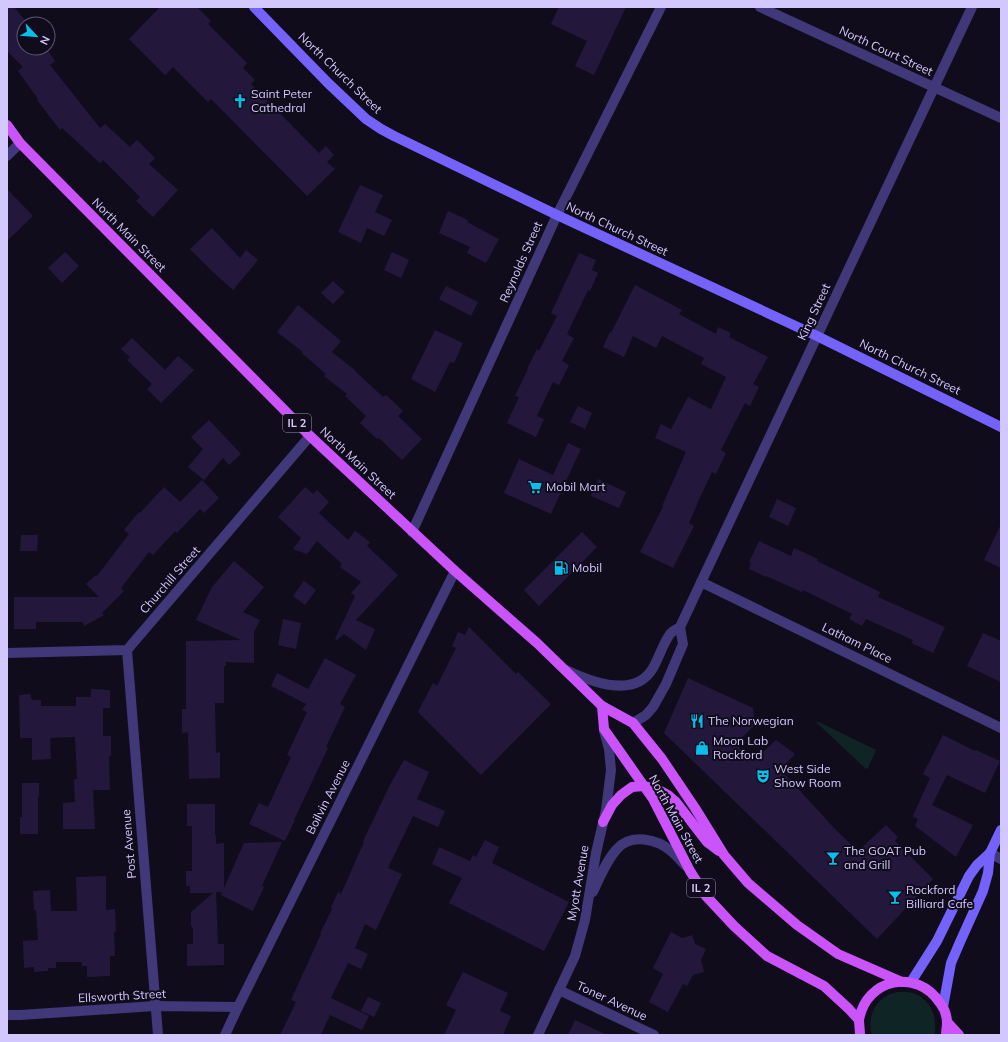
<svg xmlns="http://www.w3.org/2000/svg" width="1008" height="1042" font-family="Mulish,sans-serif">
  <rect width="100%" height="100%" fill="#100c1c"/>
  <g fill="#0f2425">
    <path d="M 816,722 L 819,722 L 876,750 L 868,768 L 866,769 Z"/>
    <path d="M 897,992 C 900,992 904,992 907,992 C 928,994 939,1016 934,1035 L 872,1035 C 867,1020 873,1003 888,995 C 891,994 894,993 897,992 Z"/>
  </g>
  <g fill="#23183c">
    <path d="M 7,7 L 14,7 L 28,24 L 24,24 L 24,48 L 46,48 L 55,61 L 50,65 L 100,128 L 105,124 L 130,147 L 137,140 L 155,158 L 149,164 L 178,190 L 153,217 L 136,201 L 140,197 L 103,160 L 100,163 L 62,128 L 60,130 L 37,100 L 38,99 L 18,71 L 23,67 L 7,51 Z"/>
    <path d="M 160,7 L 197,7 L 211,21 L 208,24 L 247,63 L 243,68 L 255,80 L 251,84 L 319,153 L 326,146 L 334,155 L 327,162 L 335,169 L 307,196 L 211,99 L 208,102 L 173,67 L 165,75 L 129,39 Z"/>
    <path d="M 559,7 L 626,7 L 594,75 L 575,66 L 587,41 L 551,24 Z"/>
    <path d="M 360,185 L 383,195 L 375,212 L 392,220 L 384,236 L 367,228 L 361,243 L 338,232 Z"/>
    <path d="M 7,189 L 33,216 L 7,241 Z"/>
    <path d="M 448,211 L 468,220 L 467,222 L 499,239 L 486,263 L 467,253 L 470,247 L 439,233 Z"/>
    <path d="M 212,228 L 240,258 L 246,250 L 258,260 L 233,290 L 213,272 L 190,249 Z"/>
    <path d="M 65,252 L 79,266 L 62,283 L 48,268 Z"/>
    <path d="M 392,252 L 409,260 L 401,278 L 384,270 Z"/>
    <path d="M 579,253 L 596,260 L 592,270 L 598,273 L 590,291 L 588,290 L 567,334 L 574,338 L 562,361 L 569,365 L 559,385 L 553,382 L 537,416 L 544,419 L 536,437 L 507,423 L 519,397 L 515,396 L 528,369 L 527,369 L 537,349 L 539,351 L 557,316 L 551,313 Z"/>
    <path d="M 333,281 L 345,292 L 333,304 L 321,293 Z"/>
    <path d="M 635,285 L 682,310 L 679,314 L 716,334 L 718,327 L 731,333 L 729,337 L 768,357 L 753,384 L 759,387 L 750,406 L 745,403 L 721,450 L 726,453 L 716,474 L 712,472 L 698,502 L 689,523 L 694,526 L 673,568 L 640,552 L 663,507 L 662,506 L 686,452 L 655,438 L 661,424 L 671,429 L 688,397 L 711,409 L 726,377 L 701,364 L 704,358 L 662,336 L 656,348 L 633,336 L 624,357 L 603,347 L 610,332 L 611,333 Z"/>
    <path d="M 446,286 L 478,302 L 471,316 L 439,299 Z"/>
    <path d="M 298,305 L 341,341 L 332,352 L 356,371 L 355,371 L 383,397 L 386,395 L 403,411 L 398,416 L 422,439 L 402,460 L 379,438 L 377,439 L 360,423 L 366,416 L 345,396 L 347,394 L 324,376 L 326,374 L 302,353 L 303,352 L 277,332 Z"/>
    <path d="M 435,330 L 463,343 L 454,363 L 450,362 L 435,392 L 411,379 Z"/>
    <path d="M 132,338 L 165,370 L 178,356 L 194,370 L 161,403 L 147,389 L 152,384 L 127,360 L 130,357 L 121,349 Z"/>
    <path d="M 578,406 L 592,413 L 585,429 L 570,422 Z"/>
    <path d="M 209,420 L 241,454 L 229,465 L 223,458 L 204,480 L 188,467 L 203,449 L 191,437 Z"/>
    <path d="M 568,443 L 581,449 L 566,481 L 551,514 L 504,493 L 519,459 L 553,475 Z"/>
    <path d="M 598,479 L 626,492 L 619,508 L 591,496 Z"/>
    <path d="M 202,480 L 219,498 L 204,513 L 200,509 L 177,533 L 175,531 L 153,555 L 149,552 L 121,588 L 124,591 L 102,613 L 104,615 L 84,626 L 83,622 L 36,622 L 36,629 L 14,629 L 14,597 L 99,597 L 86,584 L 96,575 L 97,576 L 129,534 L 124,530 L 139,512 L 140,513 L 164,487 L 180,502 Z"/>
    <path d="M 305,487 L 313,494 L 317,490 L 329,502 L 319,513 L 348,540 L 355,531 L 370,542 L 367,546 L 398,575 L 356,620 L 375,629 L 366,650 L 344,634 L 337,640 L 335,639 L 355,596 L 351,593 L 361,582 L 340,567 L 342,564 L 317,541 L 307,554 L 293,549 L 301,538 L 278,517 Z"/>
    <path d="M 777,499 L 796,508 L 788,526 L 769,517 Z"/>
    <path d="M 1001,524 L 1001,568 L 984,560 Z"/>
    <path d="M 582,532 L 597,547 L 539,606 L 524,590 Z"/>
    <path d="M 21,535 L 38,535 L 37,551 L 20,551 Z"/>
    <path d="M 759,541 L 791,556 L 794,548 L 818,559 L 817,561 L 880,592 L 878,597 L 945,627 L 933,653 L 911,643 L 913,640 L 866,619 L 862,626 L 849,619 L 852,614 L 803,590 L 802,592 L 766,576 L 766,577 L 749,569 L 751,563 L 749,562 Z"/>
    <path d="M 234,561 L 264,587 L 243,612 L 260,620 L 254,632 L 254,663 L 226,662 L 226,666 L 224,666 L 224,703 L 215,703 L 216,753 L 220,752 L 220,778 L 189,779 L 188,732 L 182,733 L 182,709 L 186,709 L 186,641 L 241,640 L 196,620 L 212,587 Z"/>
    <path d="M 304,581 L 316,590 L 305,605 L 293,596 Z"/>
    <path d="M 283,619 L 301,623 L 296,649 L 278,645 Z"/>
    <path d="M 469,627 L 516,674 L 518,672 L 551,704 L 481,775 L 418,712 L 433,683 L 437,686 L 456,648 L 452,646 L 458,632 L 465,635 Z"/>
    <path d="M 983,633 L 1001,641 L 1001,682 L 967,666 Z"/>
    <path d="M 325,658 L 356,675 L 340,704 L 345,707 L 326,747 L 328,748 L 294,820 L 295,820 L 285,841 L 249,824 L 259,803 L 268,807 L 291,757 L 287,755 L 307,712 L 302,710 L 306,704 L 271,686 L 277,673 L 308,689 Z"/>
    <path d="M 688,678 L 753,708 L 755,725 L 735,744 L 753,761 L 776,740 L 795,754 L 781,770 L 835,829 L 858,851 L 886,825 L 898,837 L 895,841 L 933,879 L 877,939 L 664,733 Z"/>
    <path d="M 91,689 L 110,690 L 110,708 L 103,708 L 103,736 L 111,736 L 111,756 L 109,756 L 110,790 L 93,790 L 95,829 L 63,829 L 63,803 L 75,802 L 74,779 L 77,779 L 75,737 L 50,738 L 51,759 L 32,760 L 32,738 L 20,738 L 19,695 L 30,694 L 32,700 L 41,700 L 41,706 L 76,706 L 76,697 L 91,697 Z"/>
    <path d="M 943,735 L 975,751 L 976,750 L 1000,761 L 985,793 L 947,775 L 932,805 L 973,825 L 956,857 L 915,826 L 918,819 L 913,816 L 930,778 L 923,774 Z"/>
    <path d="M 404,760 L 429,772 L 417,799 L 445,811 L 438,827 L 413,816 L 388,868 L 402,874 L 376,930 L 365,924 L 355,948 L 368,954 L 361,969 L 348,963 L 331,998 L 369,1016 L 362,1030 L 330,1015 L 321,1035 L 280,1035 L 296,1002 L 291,1000 L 321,934 L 320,934 L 332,909 L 331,908 L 338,892 L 341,894 L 364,842 L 363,841 L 390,785 Z"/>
    <path d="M 22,783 L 39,783 L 39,797 L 38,797 L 38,834 L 20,834 L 20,817 L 22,817 Z"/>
    <path d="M 187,804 L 215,804 L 215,835 L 216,835 L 216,844 L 224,843 L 224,888 L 244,843 L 282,842 L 262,886 L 264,887 L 253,911 L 221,895 L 222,892 L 216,892 L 218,944 L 224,944 L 224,965 L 187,966 L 187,944 L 193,944 L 193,929 L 191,925 L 191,912 L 213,893 L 190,893 L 190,886 L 186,886 L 186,871 L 192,871 L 192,826 L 187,826 Z"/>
    <path d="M 485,840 L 499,847 L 492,863 L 569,902 L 544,951 L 449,903 L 462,878 L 432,864 L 439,847 L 470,861 L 473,855 L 476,857 Z"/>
    <path d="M 106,876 L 106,910 L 115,909 L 116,931 L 114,932 L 115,956 L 110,956 L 110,976 L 87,977 L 87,966 L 82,966 L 82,962 L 56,962 L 56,968 L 48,968 L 48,971 L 34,972 L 34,967 L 24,968 L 23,941 L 38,940 L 36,910 L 34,910 L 33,891 L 50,890 L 51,911 L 77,911 L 76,877 Z"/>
    <path d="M 671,932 L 682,938 L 692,935 L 695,944 L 706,949 L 701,960 L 704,972 L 693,975 L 687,986 L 683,984 L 668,1012 L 649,1002 L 663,974 L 653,968 Z"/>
    <path d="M 463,972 L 508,993 L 500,1011 L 511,1016 L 503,1035 L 444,1035 L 456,1010 L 446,1005 Z"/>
    <path d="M 368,997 L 381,1003 L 374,1017 L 361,1011 Z"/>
    <path d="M 575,1020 L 607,1035 L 568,1035 Z"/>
  </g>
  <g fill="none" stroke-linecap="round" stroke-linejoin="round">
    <g stroke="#403879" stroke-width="10">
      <path d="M 760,7 L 1001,118"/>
      <path d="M 7,156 L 20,143"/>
      <path d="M 412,532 L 557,215 L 661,7"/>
      <path d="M 701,582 L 1001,728"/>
      <path d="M 127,650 L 158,1035"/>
      <path d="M 7,653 L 127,650 L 310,436"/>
      <path d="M 566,670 C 591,682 635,699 653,668 C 659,657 663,644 670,634 C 672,631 677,629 680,627 L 972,7"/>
      <path d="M 633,723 L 646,715 L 653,707 L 666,684 L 683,644 L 680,627"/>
      <path d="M 990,853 L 1001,859"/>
      <path d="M 593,892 C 600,877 606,861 617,849 C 631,833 657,839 671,851 C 676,855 681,861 686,866"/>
      <path d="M 559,990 L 654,1035"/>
      <path d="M 7,1015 L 20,1015 L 155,1006 L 238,1007"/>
      <path d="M 225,1035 L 238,1007 L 455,571"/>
      <path d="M 538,1035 L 575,956 L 585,920 L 596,853 L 606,810 L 611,770 L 609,749 L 604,731"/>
    </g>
    <g stroke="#7462fa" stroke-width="10">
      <path d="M 254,7 L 328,83 L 366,119 L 381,129 L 394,136 L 557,215 L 817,336 L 1001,427"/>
      <path d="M 911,982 L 937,941 L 969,876 L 977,865 L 990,853"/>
      <path d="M 943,1007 L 951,963 L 960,942 L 983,891 L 988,873 L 990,853 L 1001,830"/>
    </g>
    <g stroke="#ca53fa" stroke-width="10">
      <path d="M 7,125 L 20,143 L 310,436 L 455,571 L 537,643 L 602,706 L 633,723 L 662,759 L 695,808 L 724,855 L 748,883 L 797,925 L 838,954 L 902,982"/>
      <path d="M 602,706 L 604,729 L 653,799 L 690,871 L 706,896 L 734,926 L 767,956 L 824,986 L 849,1009 L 859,1020"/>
      <path d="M 603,822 L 612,805 L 621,795 L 632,787 L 644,786 L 659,790 L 668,795 L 676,802 L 707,842 L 719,851"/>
      <path d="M 947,1022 L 959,1035"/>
      <path d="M 860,1035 C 860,1030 859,1024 859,1020 C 866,978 917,968 940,1003 C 944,1008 947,1016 947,1023 C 947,1027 946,1031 946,1035"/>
    </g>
  </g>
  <defs>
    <symbol id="church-bare" viewBox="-9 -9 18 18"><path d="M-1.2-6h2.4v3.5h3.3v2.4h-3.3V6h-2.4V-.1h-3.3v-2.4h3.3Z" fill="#07bfea" stroke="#100c1c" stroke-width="2.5" paint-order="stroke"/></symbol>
    <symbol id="supermarket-bare" viewBox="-9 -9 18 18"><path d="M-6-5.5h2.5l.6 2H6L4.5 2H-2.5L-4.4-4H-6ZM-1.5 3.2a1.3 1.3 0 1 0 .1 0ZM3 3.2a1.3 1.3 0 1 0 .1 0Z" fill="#07bfea" stroke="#100c1c" stroke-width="2.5" paint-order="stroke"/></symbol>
    <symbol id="fuel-bare" viewBox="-9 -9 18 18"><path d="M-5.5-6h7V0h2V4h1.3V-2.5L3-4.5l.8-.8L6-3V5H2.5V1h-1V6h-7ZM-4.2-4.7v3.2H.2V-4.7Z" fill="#07bfea" stroke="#100c1c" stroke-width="2.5" paint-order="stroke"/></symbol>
    <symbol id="restaurant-bare" viewBox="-9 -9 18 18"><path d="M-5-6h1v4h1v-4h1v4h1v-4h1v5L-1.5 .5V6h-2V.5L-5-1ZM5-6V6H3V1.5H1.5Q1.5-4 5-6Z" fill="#07bfea" stroke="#100c1c" stroke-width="2.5" paint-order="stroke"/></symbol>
    <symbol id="shop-bare" viewBox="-9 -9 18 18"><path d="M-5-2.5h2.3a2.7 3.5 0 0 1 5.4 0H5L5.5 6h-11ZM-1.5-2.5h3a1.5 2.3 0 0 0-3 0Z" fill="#07bfea" stroke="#100c1c" stroke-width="2.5" paint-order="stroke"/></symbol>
    <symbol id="theatre-bare" viewBox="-9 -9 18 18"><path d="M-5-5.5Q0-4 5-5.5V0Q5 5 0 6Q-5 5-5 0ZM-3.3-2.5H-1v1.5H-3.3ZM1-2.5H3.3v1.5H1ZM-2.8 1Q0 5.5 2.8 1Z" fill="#07bfea" stroke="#100c1c" stroke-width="2.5" paint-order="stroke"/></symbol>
    <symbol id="bar-bare" viewBox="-9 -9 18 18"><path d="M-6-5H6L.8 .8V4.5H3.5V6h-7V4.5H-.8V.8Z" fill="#07bfea" stroke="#100c1c" stroke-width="2.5" paint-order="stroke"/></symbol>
  </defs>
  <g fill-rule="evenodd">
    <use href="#church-bare" x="230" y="91" width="20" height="20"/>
    <use href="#supermarket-bare" x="525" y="477" width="20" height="20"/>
    <use href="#fuel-bare" x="551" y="558" width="20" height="20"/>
    <use href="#restaurant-bare" x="687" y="711" width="20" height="20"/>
    <use href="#shop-bare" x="692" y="738" width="20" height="20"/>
    <use href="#theatre-bare" x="753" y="766" width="20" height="20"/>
    <use href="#bar-bare" x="823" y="848" width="20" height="20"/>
    <use href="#bar-bare" x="885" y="887" width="20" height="20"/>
  </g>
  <g text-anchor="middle" stroke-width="4" stroke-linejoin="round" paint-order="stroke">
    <g fill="#100c1c" stroke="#9890ba" stroke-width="1">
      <rect x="283" y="414" width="28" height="18" rx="3"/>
      <rect x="687" y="879" width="28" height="18" rx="3"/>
    </g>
    <g font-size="11" font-weight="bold" fill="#d3c8fd">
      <text x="297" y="427">IL 2</text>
      <text x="701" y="892">IL 2</text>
    </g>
    <g font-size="12" fill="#d3c8fd" stroke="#100c1c">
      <text transform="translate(886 51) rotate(25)" y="4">North Court Street</text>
      <text transform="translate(340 73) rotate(44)" y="4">North Church Street</text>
      <text transform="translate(617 229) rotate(25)" y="4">North Church Street</text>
      <text transform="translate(129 235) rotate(45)" y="4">North Main Street</text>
      <text transform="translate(521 262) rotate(-66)" y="4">Reynolds Street</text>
      <text transform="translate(814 312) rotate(-65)" y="4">King Street</text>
      <text transform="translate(910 367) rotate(26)" y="4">North Church Street</text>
      <text transform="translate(358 463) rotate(43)" y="4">North Main Street</text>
      <text transform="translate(170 580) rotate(-49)" y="4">Churchill Street</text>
      <text transform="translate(857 643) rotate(26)" y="4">Latham Place</text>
      <text transform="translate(328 797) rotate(-63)" y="4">Boilvin Avenue</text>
      <text transform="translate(676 819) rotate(61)" y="4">North Main Street</text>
      <text transform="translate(129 844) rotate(-95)" y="4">Post Avenue</text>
      <text transform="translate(578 883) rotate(-80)" y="4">Myott Avenue</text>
      <text transform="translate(122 996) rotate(-3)" y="4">Ellsworth Street</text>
      <text transform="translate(612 1001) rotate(25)" y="4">Toner Avenue</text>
    </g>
    <g font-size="12" fill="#d3c8fd" stroke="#100c1c" text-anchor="start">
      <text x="251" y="98">Saint Peter<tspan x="251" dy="14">Cathedral</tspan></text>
      <text x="546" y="491">Mobil Mart</text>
      <text x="572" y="572">Mobil</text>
      <text x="708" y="725">The Norwegian</text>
      <text x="713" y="745">Moon Lab<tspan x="713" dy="14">Rockford</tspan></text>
      <text x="774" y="773">West Side<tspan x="774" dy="14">Show Room</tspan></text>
      <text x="844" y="855">The GOAT Pub<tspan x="844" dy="14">and Grill</tspan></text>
      <text x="906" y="894">Rockford<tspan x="906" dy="14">Billiard Cafe</tspan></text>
    </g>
  </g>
  <rect width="1008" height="1042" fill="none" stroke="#d3c8fd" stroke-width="16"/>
  <g transform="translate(36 36) rotate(116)"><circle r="19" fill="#100c1c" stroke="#5e5776"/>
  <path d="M0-3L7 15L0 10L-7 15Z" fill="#07bfea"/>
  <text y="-6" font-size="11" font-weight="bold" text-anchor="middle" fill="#d3c8fd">N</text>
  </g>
</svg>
